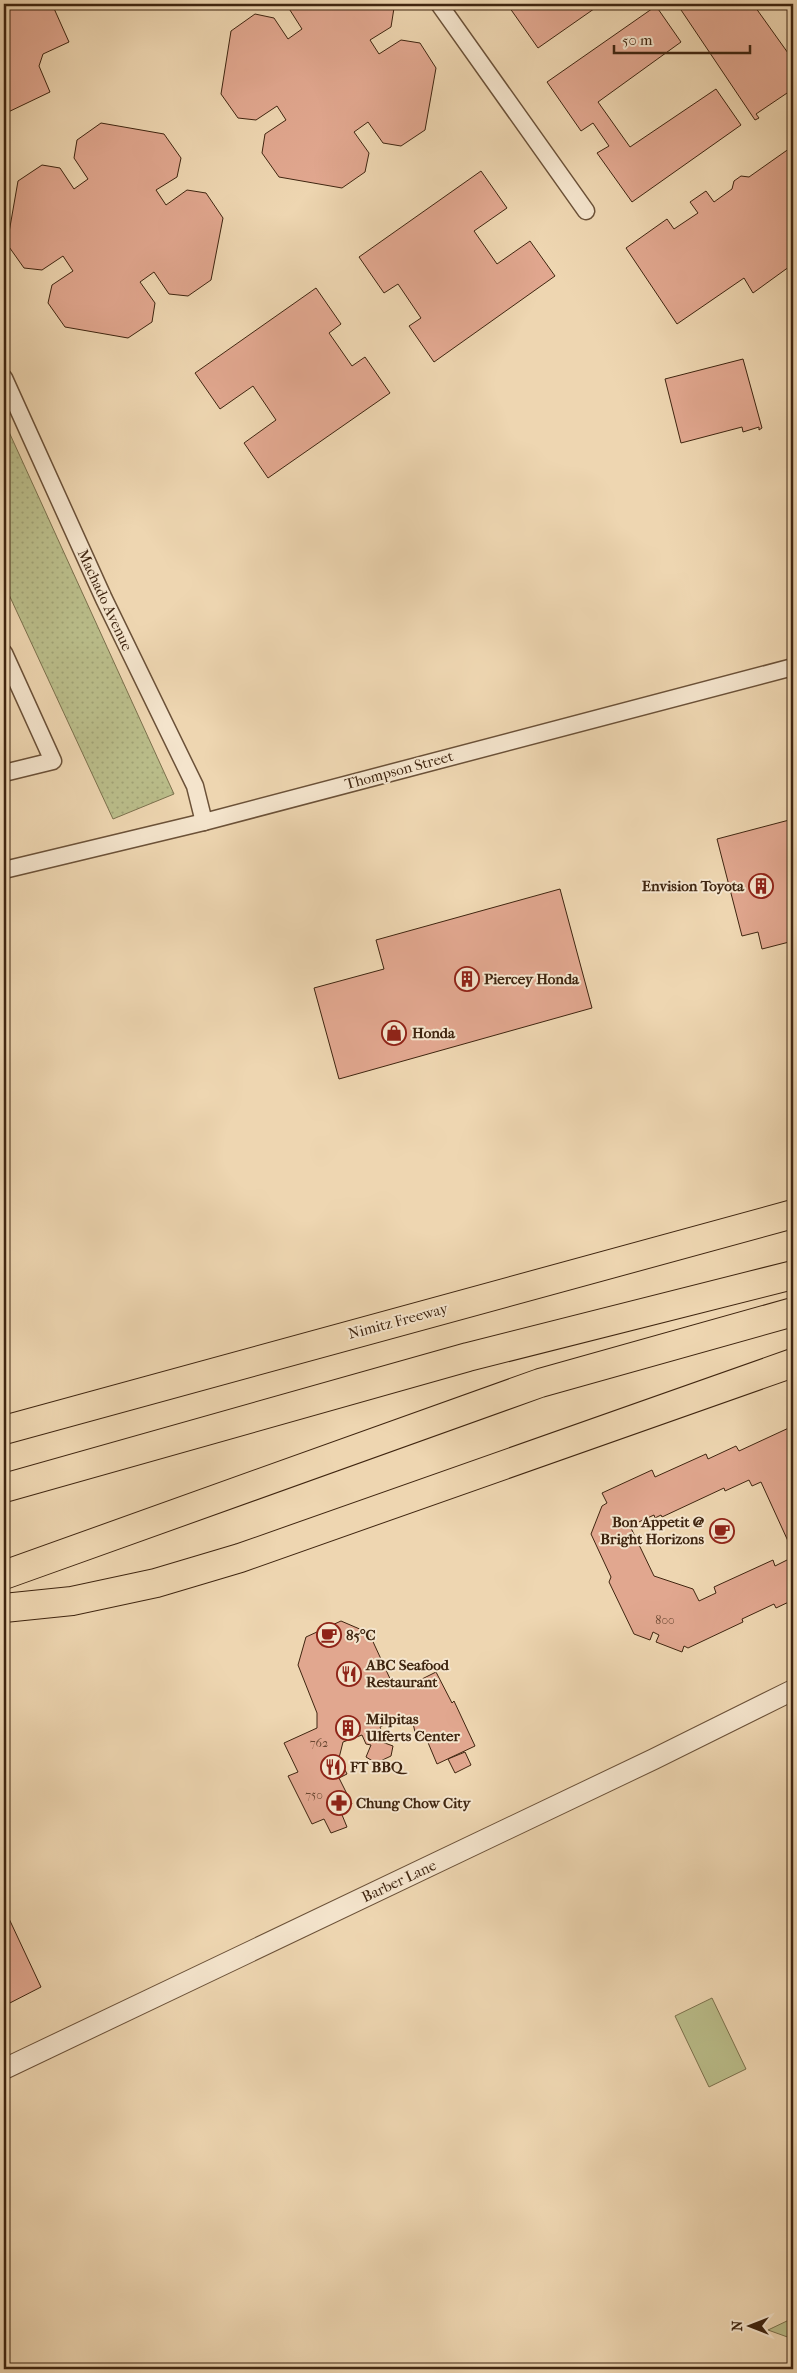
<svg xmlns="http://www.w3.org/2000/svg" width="797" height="2373" font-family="'IM FELL French Canon',serif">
  <defs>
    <pattern id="park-dots" width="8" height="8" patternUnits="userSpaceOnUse" patternTransform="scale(1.25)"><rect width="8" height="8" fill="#babd8a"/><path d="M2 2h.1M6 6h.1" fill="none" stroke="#a1a276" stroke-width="1.8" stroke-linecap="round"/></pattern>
  </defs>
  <rect width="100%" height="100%" fill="#eed6b1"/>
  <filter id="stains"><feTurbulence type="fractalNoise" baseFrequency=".004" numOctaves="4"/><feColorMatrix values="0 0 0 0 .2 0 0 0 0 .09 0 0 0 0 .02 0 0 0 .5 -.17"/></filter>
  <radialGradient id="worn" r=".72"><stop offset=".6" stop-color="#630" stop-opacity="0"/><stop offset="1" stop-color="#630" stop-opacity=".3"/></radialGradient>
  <g fill="#babd8a" stroke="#7c714d">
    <path d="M 712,1998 L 746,2069 L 709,2087 L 675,2016 Z"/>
    <path d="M 789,2320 L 793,2331 L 793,2339 L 768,2330 Z"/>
  </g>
  <path fill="url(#park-dots)" stroke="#7c714d" d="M 4,421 L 174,794 L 113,819 L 4,584 Z"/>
  <g fill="#e1a78f" stroke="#3f2510">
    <path d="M 4,4 L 52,4 L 69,42 L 43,54 L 39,66 L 50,92 L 4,114 Z"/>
    <path d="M 288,4 L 392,4 L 394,8 L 391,27 L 370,40 L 379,54 L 401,40 L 420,43 L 436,68 L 425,130 L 401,146 L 383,143 L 368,122 L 354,132 L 369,153 L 365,172 L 342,188 L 279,177 L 262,153 L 265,134 L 286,120 L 277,106 L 256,120 L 238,118 L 221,94 L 231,31 L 255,14 L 274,18 L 288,39 L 302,29 L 288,7 Z"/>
    <path d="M 507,4 L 601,4 L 538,48 Z"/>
    <path d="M 677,4 L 753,4 L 793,60 L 793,89 L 756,114 L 759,118 L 755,120 Z"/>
    <path d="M 656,6 L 681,42 L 598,102 L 630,147 L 716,89 L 741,125 L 632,202 L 597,153 L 609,146 L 593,123 L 581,131 L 547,82 Z"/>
    <path d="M 101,123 L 164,134 L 181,158 L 177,177 L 156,190 L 166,205 L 187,190 L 206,193 L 223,218 L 211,280 L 188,296 L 169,294 L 154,272 L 140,282 L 155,303 L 152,322 L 128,338 L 65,327 L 48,303 L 52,285 L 73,271 L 63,256 L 42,270 L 24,268 L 7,244 L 18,181 L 42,165 L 60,168 L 74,189 L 88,179 L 74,158 L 77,140 Z"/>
    <path d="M 793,146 L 793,264 L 753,293 L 744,278 L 677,324 L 626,248 L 667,219 L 674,229 L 698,213 L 690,202 L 706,191 L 714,202 L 732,189 L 734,181 L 741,176 L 749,177 Z"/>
    <path d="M 481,171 L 507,208 L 474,231 L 497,264 L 530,241 L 555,276 L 434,362 L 409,326 L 421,318 L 398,284 L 384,293 L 359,257 Z"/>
    <path d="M 316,288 L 341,324 L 329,333 L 352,366 L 365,357 L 390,393 L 268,478 L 244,443 L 276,420 L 253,386 L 220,409 L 195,373 Z"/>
    <path d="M 743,359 L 762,428 L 759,430 L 759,427 L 743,432 L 742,427 L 681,443 L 665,379 Z"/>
    <path d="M 793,819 L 793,941 L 762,949 L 758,932 L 742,936 L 717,839 Z"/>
    <path d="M 560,889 L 592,1008 L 339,1079 L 314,988 L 384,969 L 376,940 Z"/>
    <path d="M 793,1426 L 793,1552 L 761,1482 L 752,1486 L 749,1480 L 725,1491 L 724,1488 L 662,1517 L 661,1515 L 655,1518 L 654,1515 L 630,1526 L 654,1576 L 693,1589 L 699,1601 L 716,1593 L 714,1587 L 773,1560 L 775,1566 L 793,1557 L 793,1600 L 776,1608 L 774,1604 L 742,1619 L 743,1622 L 688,1648 L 684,1646 L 682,1652 L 656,1642 L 659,1635 L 653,1632 L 650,1640 L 634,1634 L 609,1582 L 611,1577 L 591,1534 L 602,1506 L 607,1503 L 602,1493 L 652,1470 L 655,1477 L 706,1454 L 708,1459 L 736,1446 L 739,1451 Z"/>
    <path d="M 341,1621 L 369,1633 L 392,1683 L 408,1686 L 436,1672 L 452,1703 L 454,1701 L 475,1746 L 437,1764 L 424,1733 L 416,1737 L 413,1723 L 400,1717 L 380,1727 L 383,1735 L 382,1742 L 393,1746 L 391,1756 L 376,1763 L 366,1757 L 371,1745 L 366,1744 L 362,1735 L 343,1742 L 339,1758 L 347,1774 L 339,1778 L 352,1804 L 340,1810 L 347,1827 L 331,1833 L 324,1819 L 312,1824 L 288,1776 L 298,1772 L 284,1743 L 317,1728 L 317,1713 L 298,1665 L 306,1637 Z"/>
    <path d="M 465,1752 L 471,1765 L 455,1773 L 448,1759 Z"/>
    <path d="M 4,1908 L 41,1987 L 4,2006 Z"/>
  </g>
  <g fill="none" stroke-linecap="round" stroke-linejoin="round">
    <defs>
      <g id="minor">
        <path d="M 439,4 L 586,211"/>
        <path d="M 4,378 L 104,599 L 195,786 L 204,822"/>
        <path d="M 4,653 L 53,761 L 4,773"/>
        <path d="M 4,870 L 204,822 L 793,667"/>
      </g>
      <path id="tertiary" d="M 4,2069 L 654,1759 L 793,1690"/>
      <g id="motorway">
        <path d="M 4,1430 L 793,1214"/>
        <path d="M 4,1488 L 468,1357 L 793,1275"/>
        <path d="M 4,1575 L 540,1383 L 793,1312"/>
        <path d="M 4,1608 L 72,1601 L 156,1583 L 240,1558 L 793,1363"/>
      </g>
    </defs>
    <use href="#minor" stroke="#6b5138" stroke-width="19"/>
    <use href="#tertiary" stroke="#6b5138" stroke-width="22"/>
    <use href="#motorway" stroke="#3f2510" stroke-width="30"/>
    <use href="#minor" stroke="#f4e4cc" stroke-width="16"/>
    <use href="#tertiary" stroke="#f4e4cc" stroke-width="20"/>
    <use href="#motorway" stroke="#eed6b1" stroke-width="28"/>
  </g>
  <defs>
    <symbol id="building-ring" viewBox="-11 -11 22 22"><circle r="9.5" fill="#f4e4cc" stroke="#8f2418" stroke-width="1.5"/><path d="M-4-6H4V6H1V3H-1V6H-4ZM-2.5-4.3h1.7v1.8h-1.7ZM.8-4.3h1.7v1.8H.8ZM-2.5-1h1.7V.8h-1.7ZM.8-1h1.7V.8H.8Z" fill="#8f2418"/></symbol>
    <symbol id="shop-ring" viewBox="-11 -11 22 22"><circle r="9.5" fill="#f4e4cc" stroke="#8f2418" stroke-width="1.5"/><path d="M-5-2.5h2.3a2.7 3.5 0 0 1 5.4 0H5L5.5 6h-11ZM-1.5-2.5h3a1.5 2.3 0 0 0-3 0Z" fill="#8f2418"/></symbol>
    <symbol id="cafe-ring" viewBox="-11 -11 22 22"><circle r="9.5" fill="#f4e4cc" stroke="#8f2418" stroke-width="1.5"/><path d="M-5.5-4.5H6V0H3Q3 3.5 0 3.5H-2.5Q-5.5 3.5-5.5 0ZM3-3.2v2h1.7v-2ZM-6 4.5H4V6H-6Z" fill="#8f2418"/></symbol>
    <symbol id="restaurant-ring" viewBox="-11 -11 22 22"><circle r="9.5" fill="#f4e4cc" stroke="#8f2418" stroke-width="1.5"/><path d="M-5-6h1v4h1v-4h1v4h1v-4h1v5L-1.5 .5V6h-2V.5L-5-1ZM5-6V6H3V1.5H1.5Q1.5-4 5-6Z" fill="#8f2418"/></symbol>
    <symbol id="pharmacy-ring" viewBox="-11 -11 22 22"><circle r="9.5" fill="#f4e4cc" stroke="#8f2418" stroke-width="1.5"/><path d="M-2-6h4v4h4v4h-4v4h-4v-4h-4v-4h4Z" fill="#8f2418"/></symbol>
  </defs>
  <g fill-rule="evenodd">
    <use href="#building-ring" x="747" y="872" width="28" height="28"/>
    <use href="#building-ring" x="453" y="965" width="28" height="28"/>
    <use href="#shop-ring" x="380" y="1019" width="28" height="28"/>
    <use href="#cafe-ring" x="708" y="1517" width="28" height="28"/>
    <use href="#cafe-ring" x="315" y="1621" width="28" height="28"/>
    <use href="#restaurant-ring" x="335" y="1660" width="28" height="28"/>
    <use href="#building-ring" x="334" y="1714" width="28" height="28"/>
    <use href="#restaurant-ring" x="319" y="1753" width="28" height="28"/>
    <use href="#pharmacy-ring" x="325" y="1789" width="28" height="28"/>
  </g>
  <g text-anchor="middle" stroke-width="4" stroke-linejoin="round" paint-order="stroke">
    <g font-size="12" fill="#684630">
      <text x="665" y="1624">800</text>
      <text x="319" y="1747">762</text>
      <text x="314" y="1799">750</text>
    </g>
    <g font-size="15" fill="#3f2510" stroke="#f4e4cc">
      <text transform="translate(105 600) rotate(65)" y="5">Machado Avenue</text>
      <text transform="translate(399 770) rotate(-15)" y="5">Thompson Street</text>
      <text transform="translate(398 1321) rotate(-15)" y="5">Nimitz Freeway</text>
      <text transform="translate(399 1881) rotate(-25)" y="5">Barber Lane</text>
    </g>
    <g font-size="15" font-weight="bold" fill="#3f2510" stroke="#f4e4cc" text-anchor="start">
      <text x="744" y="891" text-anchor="end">Envision Toyota</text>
      <text x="484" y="984">Piercey Honda</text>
      <text x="412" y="1038">Honda</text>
      <text x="704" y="1527" text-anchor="end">Bon Appetit @<tspan x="704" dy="17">Bright Horizons</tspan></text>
      <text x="346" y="1640">85°C</text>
      <text x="366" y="1670">ABC Seafood<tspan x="366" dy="17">Restaurant</tspan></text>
      <text x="366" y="1724">Milpitas<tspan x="366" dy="17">Ulferts Center</tspan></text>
      <text x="350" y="1772">FT BBQ</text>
      <text x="356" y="1808">Chung Chow City</text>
    </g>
  </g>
  <rect width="797" height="2373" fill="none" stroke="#eed6b1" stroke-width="20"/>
  <rect x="5" y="5" width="787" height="2363" fill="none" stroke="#3f2510" stroke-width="2.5"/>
  <rect x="10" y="10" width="777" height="2353" fill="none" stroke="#3f2510"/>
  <g transform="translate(750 2326) rotate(270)" stroke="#f4e4cc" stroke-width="4" paint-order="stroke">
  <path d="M0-4L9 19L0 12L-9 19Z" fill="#3f2510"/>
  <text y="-8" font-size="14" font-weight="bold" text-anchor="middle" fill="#3f2510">N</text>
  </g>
  <path d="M614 45v8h136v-8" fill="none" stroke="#3f2510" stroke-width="2.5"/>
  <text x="622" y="45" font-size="15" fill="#3f2510" stroke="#f4e4cc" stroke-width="4" paint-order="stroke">50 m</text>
  <rect width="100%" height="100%" filter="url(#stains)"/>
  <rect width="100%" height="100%" fill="url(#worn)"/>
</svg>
